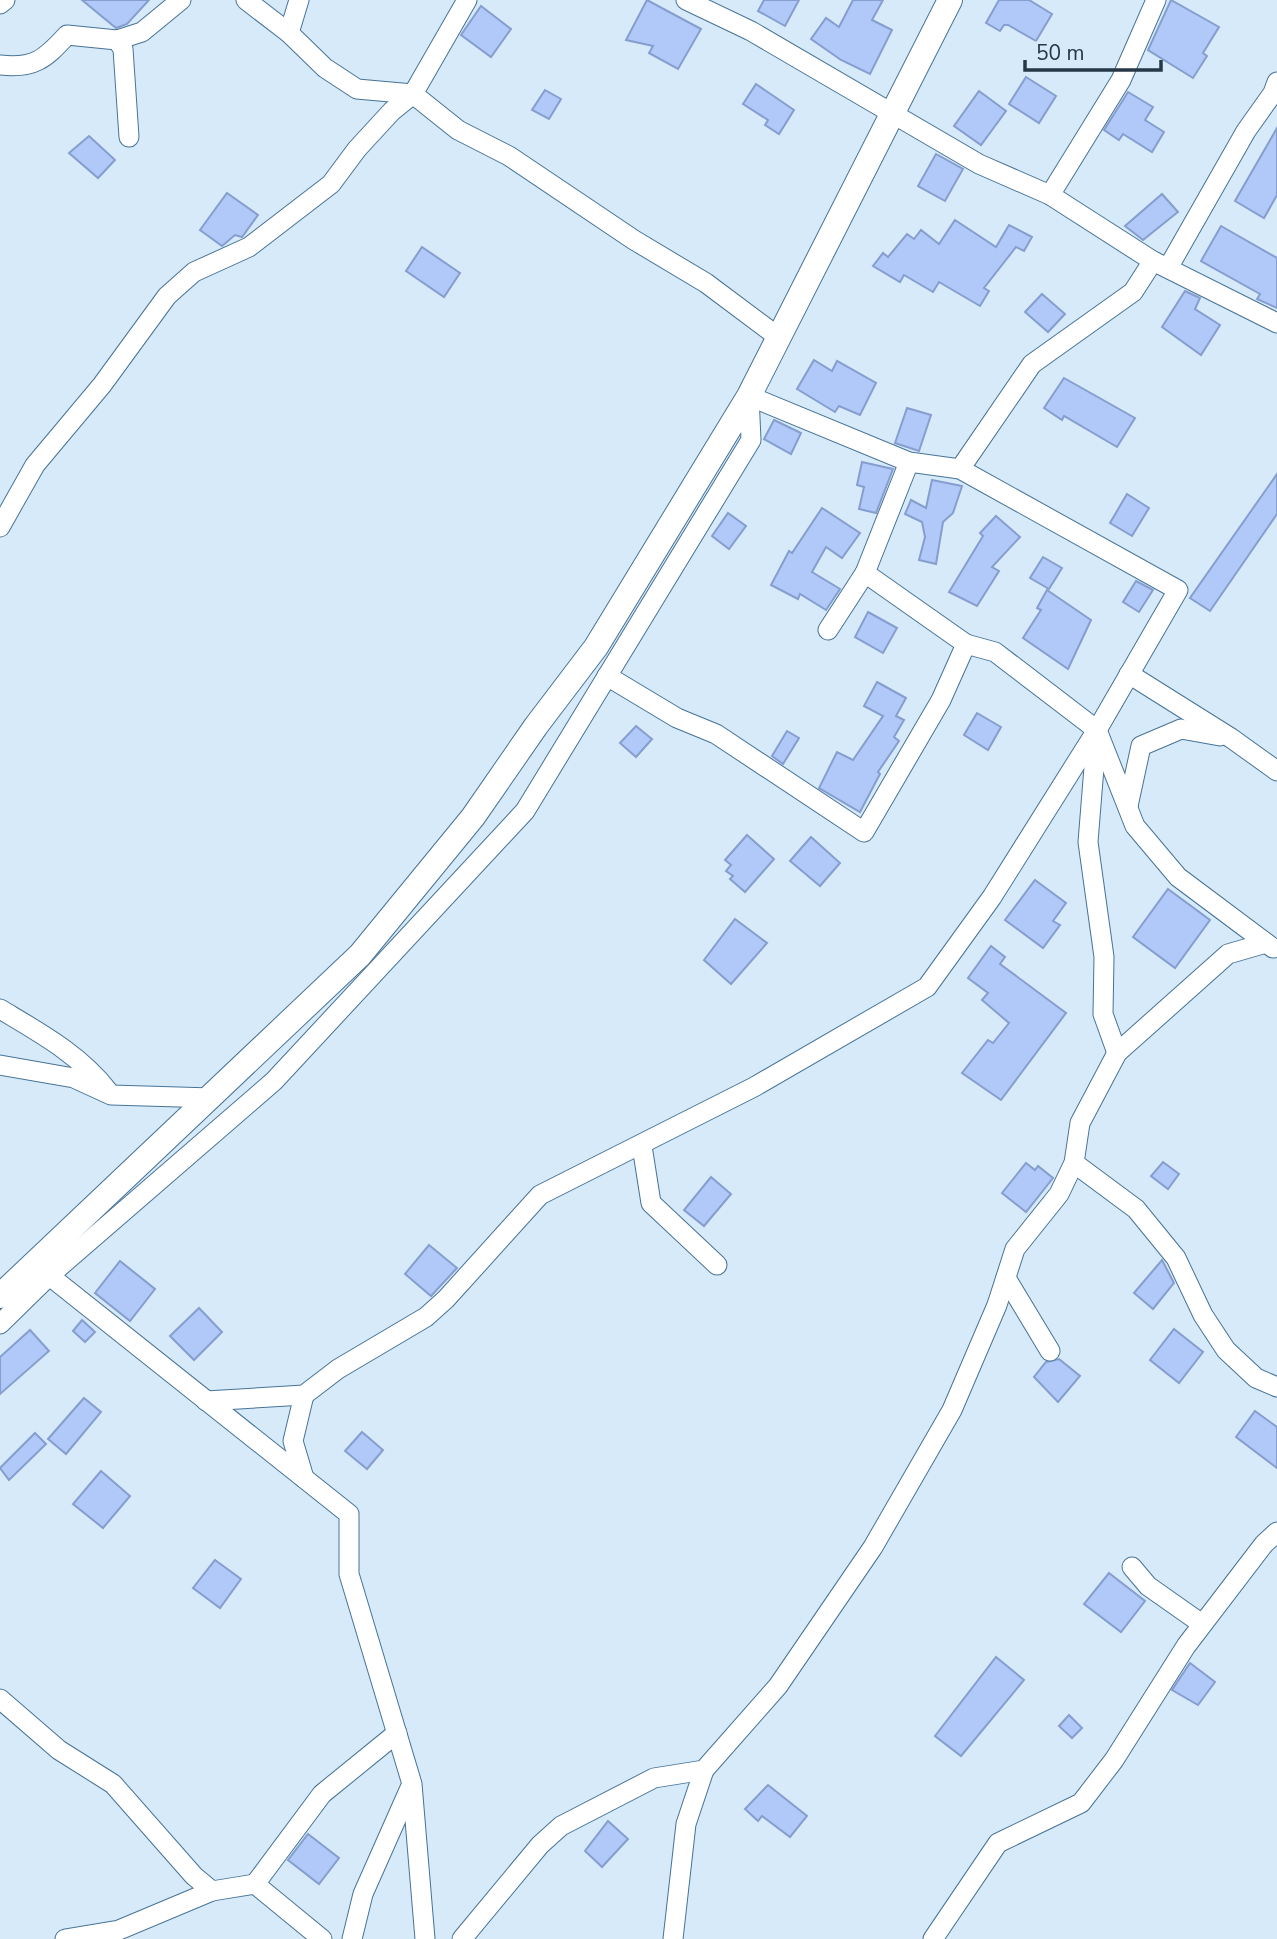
<svg xmlns="http://www.w3.org/2000/svg" width="1277" height="1939" font-family="'Nunito Sans',sans-serif">
  <rect width="100%" height="100%" fill="#d7eafa"/>
  <g fill="#b1c9f9" stroke="#869ece" stroke-width="2">
    <path d="M 82,0 L 149,0 L 127,24 L 116,28 Z"/>
    <path d="M 647,0 L 701,29 L 678,69 L 649,53 L 653,46 L 626,40 Z"/>
    <path d="M 764,0 L 799,0 L 785,26 L 758,11 Z"/>
    <path d="M 853,0 L 883,0 L 872,20 L 892,30 L 870,74 L 841,60 L 811,39 L 826,18 L 839,27 Z"/>
    <path d="M 999,0 L 1029,0 L 1052,14 L 1036,41 L 1008,25 L 1004,25 L 1000,31 L 986,23 Z"/>
    <path d="M 1171,0 L 1219,27 L 1203,53 L 1207,56 L 1193,78 L 1148,50 Z"/>
    <path d="M 481,6 L 511,29 L 491,57 L 461,35 Z"/>
    <path d="M 1026,77 L 1056,96 L 1039,123 L 1009,104 Z"/>
    <path d="M 756,84 L 794,110 L 779,134 L 765,125 L 768,120 L 743,104 Z"/>
    <path d="M 545,90 L 561,99 L 549,119 L 532,110 Z"/>
    <path d="M 979,91 L 1006,111 L 981,145 L 954,126 Z"/>
    <path d="M 1128,92 L 1153,107 L 1145,120 L 1164,132 L 1152,152 L 1123,134 L 1119,140 L 1104,130 Z"/>
    <path d="M 1277,128 L 1277,195 L 1264,218 L 1235,201 Z"/>
    <path d="M 89,136 L 115,160 L 98,178 L 69,153 Z"/>
    <path d="M 936,154 L 963,169 L 945,201 L 918,186 Z"/>
    <path d="M 227,193 L 258,215 L 242,237 L 235,235 L 222,246 L 200,230 Z"/>
    <path d="M 1162,194 L 1178,212 L 1143,240 L 1125,226 Z"/>
    <path d="M 955,220 L 996,247 L 1009,225 L 1032,237 L 1024,251 L 1016,247 L 984,288 L 989,291 L 980,306 L 939,282 L 933,292 L 904,275 L 900,282 L 873,266 L 883,253 L 888,257 L 907,234 L 914,239 L 921,230 L 939,244 Z"/>
    <path d="M 1221,226 L 1277,258 L 1277,308 L 1257,299 L 1260,294 L 1201,261 Z"/>
    <path d="M 422,247 L 460,273 L 444,297 L 406,271 Z"/>
    <path d="M 1185,291 L 1200,298 L 1195,309 L 1220,325 L 1201,355 L 1162,327 Z"/>
    <path d="M 1042,294 L 1065,314 L 1048,332 L 1025,312 Z"/>
    <path d="M 814,360 L 832,371 L 837,361 L 876,383 L 860,415 L 839,406 L 835,412 L 797,389 Z"/>
    <path d="M 1064,378 L 1135,418 L 1117,447 L 1064,416 L 1062,420 L 1044,408 Z"/>
    <path d="M 907,408 L 931,415 L 919,451 L 895,443 Z"/>
    <path d="M 774,420 L 801,433 L 791,454 L 764,439 Z"/>
    <path d="M 862,462 L 893,469 L 876,513 L 859,509 L 864,487 L 857,485 Z"/>
    <path d="M 1277,474 L 1277,514 L 1210,611 L 1190,598 Z"/>
    <path d="M 932,480 L 962,486 L 953,513 L 943,522 L 936,564 L 919,560 L 925,537 L 922,522 L 905,514 L 911,500 L 926,508 Z"/>
    <path d="M 1127,494 L 1149,508 L 1132,536 L 1110,523 Z"/>
    <path d="M 822,508 L 860,533 L 842,558 L 826,547 L 812,572 L 840,589 L 826,610 L 800,594 L 798,599 L 771,585 L 789,551 L 792,553 Z"/>
    <path d="M 728,513 L 746,526 L 729,549 L 712,536 Z"/>
    <path d="M 996,516 L 1020,537 L 992,567 L 999,571 L 977,606 L 949,592 L 983,536 L 980,533 Z"/>
    <path d="M 1043,557 L 1062,568 L 1049,589 L 1030,578 Z"/>
    <path d="M 1136,581 L 1153,590 L 1139,612 L 1123,602 Z"/>
    <path d="M 1047,590 L 1091,620 L 1068,669 L 1023,638 L 1041,610 L 1037,608 Z"/>
    <path d="M 868,612 L 897,628 L 883,653 L 855,637 Z"/>
    <path d="M 877,682 L 906,698 L 896,716 L 904,720 L 894,737 L 899,741 L 878,772 L 880,774 L 860,812 L 819,788 L 837,752 L 853,760 L 883,716 L 864,706 Z"/>
    <path d="M 977,713 L 1001,727 L 988,750 L 964,735 Z"/>
    <path d="M 636,726 L 652,739 L 636,757 L 620,743 Z"/>
    <path d="M 787,731 L 799,738 L 783,764 L 772,756 Z"/>
    <path d="M 747,835 L 774,859 L 745,892 L 730,879 L 733,876 L 726,871 L 731,865 L 725,860 Z"/>
    <path d="M 811,837 L 840,863 L 820,886 L 790,861 Z"/>
    <path d="M 1035,880 L 1066,903 L 1053,921 L 1060,925 L 1043,948 L 1005,920 Z"/>
    <path d="M 1168,889 L 1210,920 L 1175,968 L 1133,937 Z"/>
    <path d="M 735,919 L 767,943 L 731,984 L 704,960 Z"/>
    <path d="M 991,946 L 1005,957 L 1000,964 L 1066,1013 L 1001,1100 L 962,1073 L 988,1040 L 993,1043 L 1009,1023 L 982,1000 L 988,993 L 968,978 Z"/>
    <path d="M 1163,1162 L 1179,1174 L 1168,1189 L 1151,1176 Z"/>
    <path d="M 1026,1163 L 1035,1170 L 1038,1166 L 1053,1178 L 1026,1212 L 1002,1193 Z"/>
    <path d="M 711,1177 L 731,1194 L 704,1226 L 684,1210 Z"/>
    <path d="M 429,1245 L 457,1268 L 431,1296 L 405,1274 Z"/>
    <path d="M 1162,1260 L 1174,1283 L 1153,1309 L 1134,1293 Z"/>
    <path d="M 120,1261 L 155,1289 L 130,1321 L 95,1293 Z"/>
    <path d="M 199,1308 L 222,1332 L 194,1360 L 170,1336 Z"/>
    <path d="M 82,1320 L 95,1332 L 85,1342 L 73,1331 Z"/>
    <path d="M 1174,1329 L 1203,1352 L 1179,1383 L 1150,1360 Z"/>
    <path d="M 30,1330 L 49,1351 L 0,1394 L 0,1357 Z"/>
    <path d="M 1059,1359 L 1080,1376 L 1058,1402 L 1034,1377 L 1046,1362 Z"/>
    <path d="M 84,1398 L 101,1412 L 66,1454 L 48,1439 Z"/>
    <path d="M 1255,1411 L 1277,1427 L 1277,1468 L 1236,1437 Z"/>
    <path d="M 362,1432 L 383,1450 L 367,1469 L 345,1451 Z"/>
    <path d="M 35,1433 L 46,1444 L 9,1480 L 0,1468 Z"/>
    <path d="M 101,1471 L 130,1496 L 103,1528 L 73,1504 Z"/>
    <path d="M 215,1560 L 241,1579 L 220,1608 L 193,1588 Z"/>
    <path d="M 1109,1573 L 1145,1601 L 1121,1632 L 1084,1604 Z"/>
    <path d="M 996,1657 L 1024,1680 L 961,1756 L 935,1736 Z"/>
    <path d="M 1190,1663 L 1215,1682 L 1198,1705 L 1172,1690 Z"/>
    <path d="M 1069,1715 L 1082,1728 L 1072,1738 L 1059,1726 Z"/>
    <path d="M 768,1785 L 807,1816 L 790,1837 L 762,1816 L 758,1821 L 745,1809 Z"/>
    <path d="M 608,1821 L 628,1839 L 602,1867 L 585,1851 Z"/>
    <path d="M 308,1834 L 339,1858 L 319,1884 L 288,1860 Z"/>
  </g>
  <g fill="none" stroke-linecap="round" stroke-linejoin="round">
    <defs>
      <g id="minor">
        <path d="M 246,0 L 289,33 L 325,68 L 357,89 L 413,94 L 458,130 L 509,156 L 634,240 L 706,283 L 777,336"/>
        <path d="M 686,0 L 751,31 L 979,164 L 1050,195 L 1153,261 L 1277,323"/>
        <path d="M 0,4 L 5,0"/>
        <path d="M 289,33 L 299,0"/>
        <path d="M 117,40 L 123,49 L 129,137"/>
        <path d="M 0,65 C 34,69 45,59 67,35 L 117,40 L 142,32 L 181,0"/>
        <path d="M 1050,195 L 1121,80 L 1156,0"/>
        <path d="M 1168,268 L 1246,131 L 1273,93 L 1277,82"/>
        <path d="M 960,469 L 1032,364 L 1133,292 L 1153,261"/>
        <path d="M 0,527 L 35,465 L 102,385 L 167,296 L 194,272 L 249,247 L 331,184 L 357,149 L 392,111 L 413,94 L 467,0"/>
        <path d="M 865,573 L 909,462"/>
        <path d="M 966,644 L 995,652 L 1097,730 L 1135,826 L 1178,877 L 1273,948"/>
        <path d="M 1129,674 L 1231,738 L 1277,771"/>
        <path d="M 607,676 L 677,718 L 716,734 L 864,832 L 941,700 L 966,644 L 865,573 L 828,630"/>
        <path d="M 1128,806 L 1141,746 L 1181,729 L 1220,736"/>
        <path d="M 0,1009 C 40,1033 79,1054 108,1091"/>
        <path d="M 0,1065 L 74,1078 L 111,1095 L 212,1098"/>
        <path d="M 642,1146 L 651,1203 L 717,1265"/>
        <path d="M 1074,1163 L 1136,1209 L 1176,1258 L 1203,1315 L 1226,1350 L 1256,1378 L 1277,1387"/>
        <path d="M 41,1269 L 349,1514 L 349,1574 L 412,1784 L 425,1939"/>
        <path d="M 1006,1278 L 1050,1351"/>
        <path d="M 0,1324 L 50,1275 L 274,1081 L 525,811 L 751,440 L 749,396 L 909,462 L 960,469 L 1178,590 L 1097,730 L 1088,842 L 1104,957 L 1103,1014 L 1117,1053"/>
        <path d="M 206,1401 L 304,1395 L 338,1369 L 426,1317 L 446,1299 L 540,1195 L 754,1087 L 927,987 L 992,897 L 1095,733"/>
        <path d="M 304,1478 L 293,1441 L 304,1395"/>
        <path d="M 1132,1567 L 1148,1586 L 1202,1624"/>
        <path d="M 0,1699 L 59,1750 L 113,1784 L 194,1876 L 212,1891 L 255,1884 L 322,1939"/>
        <path d="M 255,1884 L 322,1794 L 397,1733"/>
        <path d="M 65,1939 L 119,1930 L 212,1891"/>
        <path d="M 352,1939 L 363,1894 L 410,1788"/>
        <path d="M 462,1939 L 540,1845 L 561,1826 L 654,1778 L 704,1770 L 778,1686 L 873,1547 L 952,1410 L 997,1305 L 1015,1249 L 1059,1194 L 1074,1163 L 1080,1123 L 1117,1053 L 1228,954 L 1266,943"/>
        <path d="M 673,1939 L 686,1824 L 704,1770"/>
        <path d="M 933,1939 L 998,1843 L 1081,1803 L 1114,1760 L 1186,1646 L 1264,1544 L 1277,1532"/>
      </g>
      <path id="major" d="M 0,1296 L 360,955 L 473,817 L 536,726 L 596,647 L 749,396 L 950,0"/>
    </defs>
    <use href="#minor" stroke="#467397" stroke-width="21"/>
    <use href="#major" stroke="#467397" stroke-width="26"/>
    <use href="#minor" stroke="#fff" stroke-width="19"/>
    <use href="#major" stroke="#fff" stroke-width="24"/>
  </g>
  <path d="M1025 60v10h136v-10" fill="none" stroke="#243847" stroke-width="3.5"/>
  <text x="1036" y="60" font-size="21" fill="#243847" stroke="#d7eafa" stroke-width="5" paint-order="stroke">50 m</text>
</svg>
